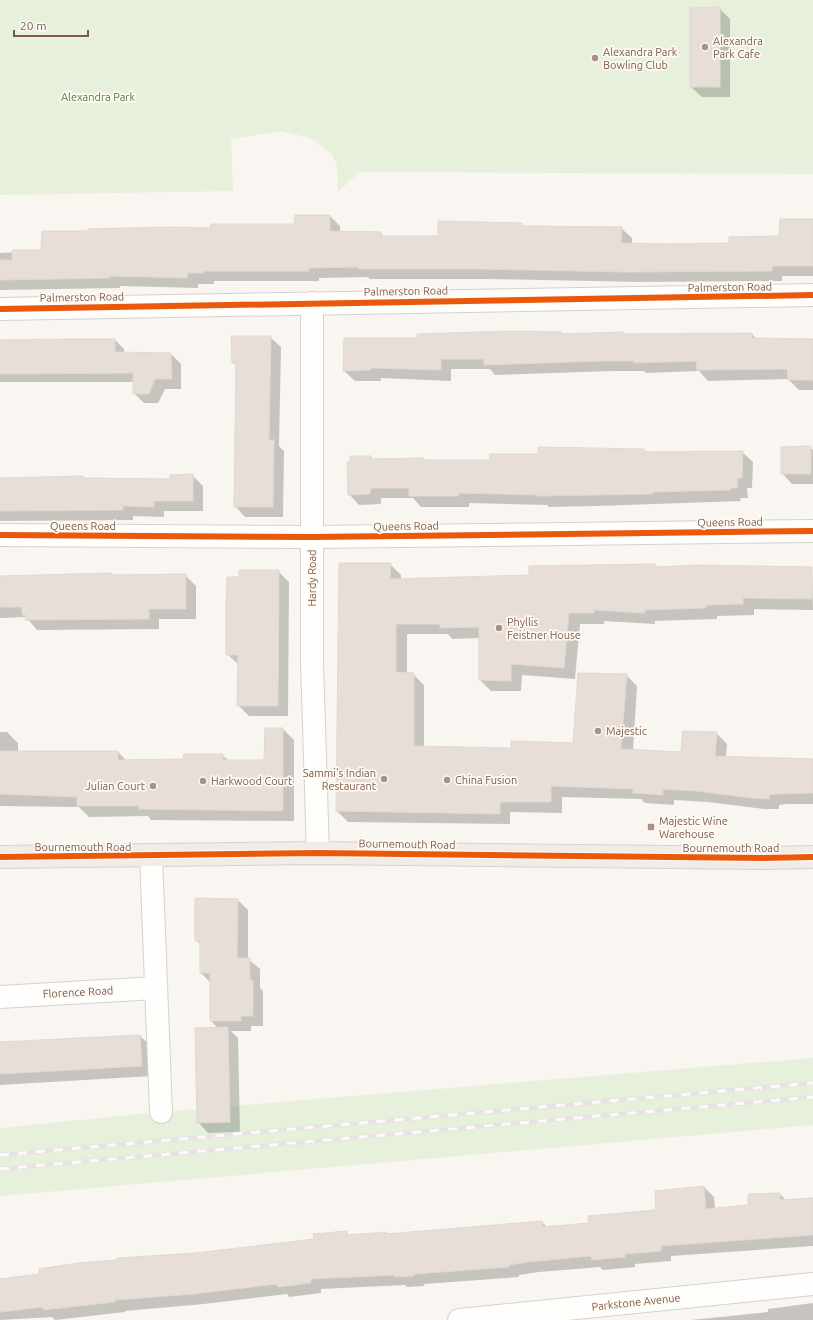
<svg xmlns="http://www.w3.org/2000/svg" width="813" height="1320" font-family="Ubuntu,sans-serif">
  <rect width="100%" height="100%" fill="#f9f5f0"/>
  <g fill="#e7f0db">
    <path d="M 0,0 L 813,0 L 813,174 L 359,172 L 338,192 L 337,166 L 332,154 L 310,138 L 281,131 L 231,139 L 233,191 L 0,195 Z"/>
    <path d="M 813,1058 L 813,1125 L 0,1196 L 0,1128 L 161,1112 Z"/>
  </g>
  <g fill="#0003">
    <path d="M 719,8 L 730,19 L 730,97 L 702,97 L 691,87 Z"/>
    <path d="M 330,216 L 340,226 L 340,232 L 380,233 L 384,237 L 438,237 L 521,224 L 525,227 L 621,228 L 632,238 L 632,245 L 730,244 L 780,237 L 813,219 L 813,276 L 782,276 L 782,281 L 637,282 L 490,279 L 370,279 L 368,277 L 319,278 L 319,281 L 214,281 L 214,284 L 198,284 L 198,288 L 120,286 L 120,288 L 0,290 L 0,253 L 42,251 L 89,232 L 295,225 Z"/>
    <path d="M 561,333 L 562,335 L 624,333 L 626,335 L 752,334 L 757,339 L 813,340 L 813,390 L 799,390 L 788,379 L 708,381 L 699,371 L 646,373 L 644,371 L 613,371 L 495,375 L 490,369 L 451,369 L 451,381 L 381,378 L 381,381 L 355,381 L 344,371 L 418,339 Z"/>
    <path d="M 270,337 L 281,347 L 279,446 L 284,451 L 283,517 L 245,517 L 235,506 L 237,366 L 233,362 Z"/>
    <path d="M 115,340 L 124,349 L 124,353 L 171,354 L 181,364 L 181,389 L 165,389 L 158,403 L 144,403 L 134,393 L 134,382 L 0,382 L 0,341 Z"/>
    <path d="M 811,448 L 813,450 L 813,484 L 792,484 L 782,473 Z"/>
    <path d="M 644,450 L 647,453 L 742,452 L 753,462 L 752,488 L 747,488 L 748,498 L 740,498 L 741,501 L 597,506 L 549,507 L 547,505 L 469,503 L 469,507 L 421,507 L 413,498 L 381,498 L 381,504 L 359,505 L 349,494 L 371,457 L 373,460 L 423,459 L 426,461 L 491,461 L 539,455 Z"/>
    <path d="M 192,475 L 203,486 L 203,511 L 164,511 L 164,517 L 133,516 L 133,520 L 0,521 L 0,481 L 82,477 L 84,479 L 171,480 Z"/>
    <path d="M 390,564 L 401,575 L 401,579 L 530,576 L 655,565 L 657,568 L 812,568 L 813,610 L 754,609 L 754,615 L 717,616 L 717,619 L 655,621 L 655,624 L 604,621 L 604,624 L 580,624 L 575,679 L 522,675 L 521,691 L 491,691 L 480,680 L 480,638 L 452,639 L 448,634 L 407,634 L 407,674 L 413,674 L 424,685 L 424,747 L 512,749 L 574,744 L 626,675 L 637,686 L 633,750 L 682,753 L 716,733 L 727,744 L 726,757 L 813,759 L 813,804 L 787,804 L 779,805 L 779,809 L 764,809 L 708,802 L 674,800 L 674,805 L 645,803 L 641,799 L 562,797 L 562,813 L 510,812 L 510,824 L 348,822 L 337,811 Z"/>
    <path d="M 278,571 L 289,582 L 288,716 L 249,716 L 238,705 L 239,665 L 227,654 L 240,578 Z"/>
    <path d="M 111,574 L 113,576 L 185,575 L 196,586 L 196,619 L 159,619 L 159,629 L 37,630 L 26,617 L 0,618 L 0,577 Z"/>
    <path d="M 283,729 L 294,740 L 294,821 L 151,820 L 148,816 L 89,817 L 79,807 L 0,806 L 0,732 L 7,732 L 18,743 L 18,752 L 118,752 L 127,761 L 184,760 L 222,755 L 229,761 L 265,761 Z"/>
    <path d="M 238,900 L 248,910 L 248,959 L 260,969 L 260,988 L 263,991 L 263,1026 L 251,1026 L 251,1031 L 231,1031 L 238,1038 L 240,1132 L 208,1133 L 198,1122 L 218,1028 L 211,1021 L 211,983 L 201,973 L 201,945 L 196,940 Z"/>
    <path d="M 140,1036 L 151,1046 L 152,1076 L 0,1085 L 0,1044 Z"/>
    <path d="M 704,1187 L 714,1197 L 715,1209 L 749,1206 L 780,1194 L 786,1200 L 813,1199 L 813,1246 L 671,1256 L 671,1261 L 635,1264 L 635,1267 L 603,1270 L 600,1267 L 539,1272 L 519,1275 L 519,1277 L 424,1284 L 424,1286 L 407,1287 L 405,1285 L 321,1289 L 321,1293 L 289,1297 L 287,1294 L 204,1304 L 125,1311 L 125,1312 L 55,1320 L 52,1317 L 0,1320 L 0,1279 L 40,1275 L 78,1264 L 151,1256 L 196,1254 L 315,1240 L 346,1232 L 350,1236 L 386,1233 L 387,1234 L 542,1222 L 547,1227 L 590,1224 L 658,1211 Z"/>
    <path d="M 813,1303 L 813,1320 L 691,1320 L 768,1312 L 768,1309 Z"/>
  </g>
  <g fill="#e6ded7" stroke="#e2d8d2">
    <path d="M 720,7 L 720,87 L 690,87 L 690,8 Z"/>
    <path d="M 295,215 L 330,215 L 330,231 L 381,232 L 381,236 L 438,236 L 438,221 L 522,223 L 521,226 L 622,227 L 621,243 L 668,244 L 729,243 L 729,237 L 779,236 L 780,219 L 813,219 L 813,266 L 772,266 L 772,271 L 626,272 L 479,269 L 358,269 L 358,267 L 309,268 L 309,271 L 204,271 L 204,273 L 188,273 L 187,278 L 110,276 L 110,278 L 0,280 L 0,260 L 12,260 L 12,250 L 41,250 L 42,231 L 88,231 L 88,229 L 169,227 L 210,228 L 211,224 L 294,224 Z"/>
    <path d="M 511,331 L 561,332 L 561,334 L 624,332 L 624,334 L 752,333 L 752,338 L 813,339 L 813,380 L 788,380 L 787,369 L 697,370 L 696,361 L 634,363 L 634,361 L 602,361 L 484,365 L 484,359 L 441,359 L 441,370 L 371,368 L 371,370 L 343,371 L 344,338 L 417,338 L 417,334 Z"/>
    <path d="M 231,336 L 271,336 L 269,440 L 274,440 L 273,507 L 234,507 L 236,363 L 232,363 Z"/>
    <path d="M 67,339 L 115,339 L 115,352 L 171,353 L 172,379 L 155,379 L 149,394 L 133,394 L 133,373 L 0,374 L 0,340 Z"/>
    <path d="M 811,446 L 811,474 L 781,474 L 781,447 Z"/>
    <path d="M 538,447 L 644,449 L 644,452 L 743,451 L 742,478 L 737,478 L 738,488 L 730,488 L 730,490 L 653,492 L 653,494 L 537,496 L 537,495 L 459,493 L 459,496 L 409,496 L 409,488 L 371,488 L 370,494 L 348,495 L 347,462 L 350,462 L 350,456 L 371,456 L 371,459 L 424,458 L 424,460 L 490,460 L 490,454 L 538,454 Z"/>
    <path d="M 193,474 L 193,501 L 154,501 L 154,507 L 123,506 L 123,510 L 0,511 L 0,478 L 83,476 L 83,478 L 170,479 L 170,475 Z"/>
    <path d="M 339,563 L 391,563 L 390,579 L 529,575 L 529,566 L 655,564 L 655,567 L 698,565 L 812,567 L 812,599 L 743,598 L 743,604 L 706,605 L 706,608 L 645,610 L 645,613 L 594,610 L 594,613 L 569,613 L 564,668 L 511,664 L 511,681 L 479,680 L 479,627 L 440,628 L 440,624 L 396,624 L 396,672 L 414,673 L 414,746 L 511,748 L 511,741 L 573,743 L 578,673 L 627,674 L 621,749 L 681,752 L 683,731 L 717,732 L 715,756 L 813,759 L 813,793 L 776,794 L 769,795 L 769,799 L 752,798 L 696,791 L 663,789 L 663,795 L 633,793 L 633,789 L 551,786 L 551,802 L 500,802 L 500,814 L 336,811 Z"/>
    <path d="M 239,570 L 279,570 L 278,706 L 237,706 L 238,655 L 226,655 L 226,608 L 227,577 L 239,577 Z"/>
    <path d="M 112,573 L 112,575 L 186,574 L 186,609 L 149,609 L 149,619 L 25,620 L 26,615 L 22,615 L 22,607 L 0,607 L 0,576 Z"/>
    <path d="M 265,728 L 283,728 L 283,811 L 139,809 L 139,806 L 77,806 L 77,797 L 0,794 L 0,751 L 118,751 L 118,760 L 183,759 L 184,754 L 223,754 L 223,760 L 264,760 Z"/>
    <path d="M 195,898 L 238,899 L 237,958 L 250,958 L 250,980 L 253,980 L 253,1016 L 241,1016 L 241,1021 L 210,1021 L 210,973 L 200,973 L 200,941 L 195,941 Z"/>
    <path d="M 228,1027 L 230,1122 L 197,1123 L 195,1028 Z"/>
    <path d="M 140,1035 L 142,1066 L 0,1074 L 0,1042 Z"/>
    <path d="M 704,1186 L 706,1209 L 748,1205 L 748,1194 L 780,1193 L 780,1200 L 813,1198 L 813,1235 L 661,1246 L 661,1251 L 625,1254 L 625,1257 L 592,1260 L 591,1256 L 528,1262 L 509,1265 L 509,1267 L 414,1274 L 414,1276 L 395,1277 L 395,1275 L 311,1279 L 311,1283 L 278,1287 L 277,1284 L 193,1294 L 115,1300 L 115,1302 L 43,1310 L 43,1307 L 0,1312 L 0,1279 L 39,1274 L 39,1269 L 78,1263 L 117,1260 L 117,1258 L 196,1253 L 314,1239 L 313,1234 L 347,1231 L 347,1235 L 386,1232 L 386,1234 L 542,1221 L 543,1227 L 589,1223 L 588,1216 L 656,1210 L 655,1191 Z"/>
  </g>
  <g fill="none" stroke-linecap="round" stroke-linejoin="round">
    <defs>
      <g id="minor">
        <path d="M 312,303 L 312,662 L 318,853"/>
        <path d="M 0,309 L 813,295"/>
        <path d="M 0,535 L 312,537 L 813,531"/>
        <path d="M 151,856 L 161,1112"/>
        <path d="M 0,997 L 155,988"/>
        <path d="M 459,1320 L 813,1284"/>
      </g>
      <path id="trunk" d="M 0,857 L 318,853 L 763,858 L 813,857"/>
    </defs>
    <use href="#minor" stroke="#d7d1cb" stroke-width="24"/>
    <use href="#trunk" stroke="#dad1cc" stroke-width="24"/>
    <use href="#minor" stroke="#fefefd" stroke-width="22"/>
    <use href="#trunk" stroke="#f2ece8" stroke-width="22"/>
    <defs>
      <g id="rail">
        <path d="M 0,1155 L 813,1083"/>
        <path d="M 0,1169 L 813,1097"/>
      </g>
    </defs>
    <use href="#rail" stroke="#e6e3e7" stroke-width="4.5"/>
    <use href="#rail" stroke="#fffaf3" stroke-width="3" stroke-dasharray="9" stroke-linecap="butt"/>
    <defs>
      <g id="cycleway">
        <path d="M 0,309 L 813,295"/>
        <path d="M 0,535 L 312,537 L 813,531"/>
        <path d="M 0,857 L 318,853 L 763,858 L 813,857"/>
      </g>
    </defs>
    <use href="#cycleway" stroke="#fffaf3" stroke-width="8"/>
    <use href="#cycleway" stroke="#e8590c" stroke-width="6"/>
  </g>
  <g fill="#a69286" stroke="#fffaf3" stroke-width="1.5">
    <circle cx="705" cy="47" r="4"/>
    <circle cx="595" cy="58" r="4"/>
    <circle cx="499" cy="628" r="4"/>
    <circle cx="598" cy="731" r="4"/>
    <circle cx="384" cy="779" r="4"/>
    <circle cx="447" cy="780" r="4"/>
    <circle cx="203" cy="781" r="4"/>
    <circle cx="153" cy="786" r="4"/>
    <rect x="647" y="823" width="8" height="8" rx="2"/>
  </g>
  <g text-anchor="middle" stroke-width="3.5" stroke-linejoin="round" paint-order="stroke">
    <g font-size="11" fill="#7a5c4d" stroke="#fffaf3" text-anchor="start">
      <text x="713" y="45">Alexandra<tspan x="713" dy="13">Park Cafe</tspan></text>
      <text x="603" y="56">Alexandra Park<tspan x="603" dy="13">Bowling Club</tspan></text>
      <text x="507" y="626">Phyllis<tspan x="507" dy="13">Feistner House</tspan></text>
      <text x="606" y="735">Majestic</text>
      <text x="376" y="777" text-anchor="end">Sammi's Indian<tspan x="376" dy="13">Restaurant</tspan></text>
      <text x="455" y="784">China Fusion</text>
      <text x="211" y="785">Harkwood Court</text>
      <text x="145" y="790" text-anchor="end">Julian Court</text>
      <text x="659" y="825">Majestic Wine<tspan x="659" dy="13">Warehouse</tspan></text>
    </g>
    <g font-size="11" fill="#537a41" stroke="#fffaf3">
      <text x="98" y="101">Alexandra Park</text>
    </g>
    <g font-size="11" fill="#7a5c4d" stroke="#fffaf3">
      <text transform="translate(730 287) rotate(-1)" y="4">Palmerston Road</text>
      <text transform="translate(406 291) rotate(-1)" y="4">Palmerston Road</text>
      <text transform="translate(82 297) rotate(-1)" y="4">Palmerston Road</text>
      <text transform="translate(730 522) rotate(-1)" y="4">Queens Road</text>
      <text x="83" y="530">Queens Road</text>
      <text transform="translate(406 526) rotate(-1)" y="4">Queens Road</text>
      <text transform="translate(312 578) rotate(-90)" y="4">Hardy Road</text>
      <text transform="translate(407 844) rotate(1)" y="4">Bournemouth Road</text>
      <text x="83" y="851">Bournemouth Road</text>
      <text x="731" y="852">Bournemouth Road</text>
      <text transform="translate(78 992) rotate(-3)" y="4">Florence Road</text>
      <text transform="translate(636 1302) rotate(-6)" y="4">Parkstone Avenue</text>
    </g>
  </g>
  <path d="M14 30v6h74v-6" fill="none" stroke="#7a5c4d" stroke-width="2"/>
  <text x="20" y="30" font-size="12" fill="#7a5c4d" stroke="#fffaf3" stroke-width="3" paint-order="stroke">20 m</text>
</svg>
